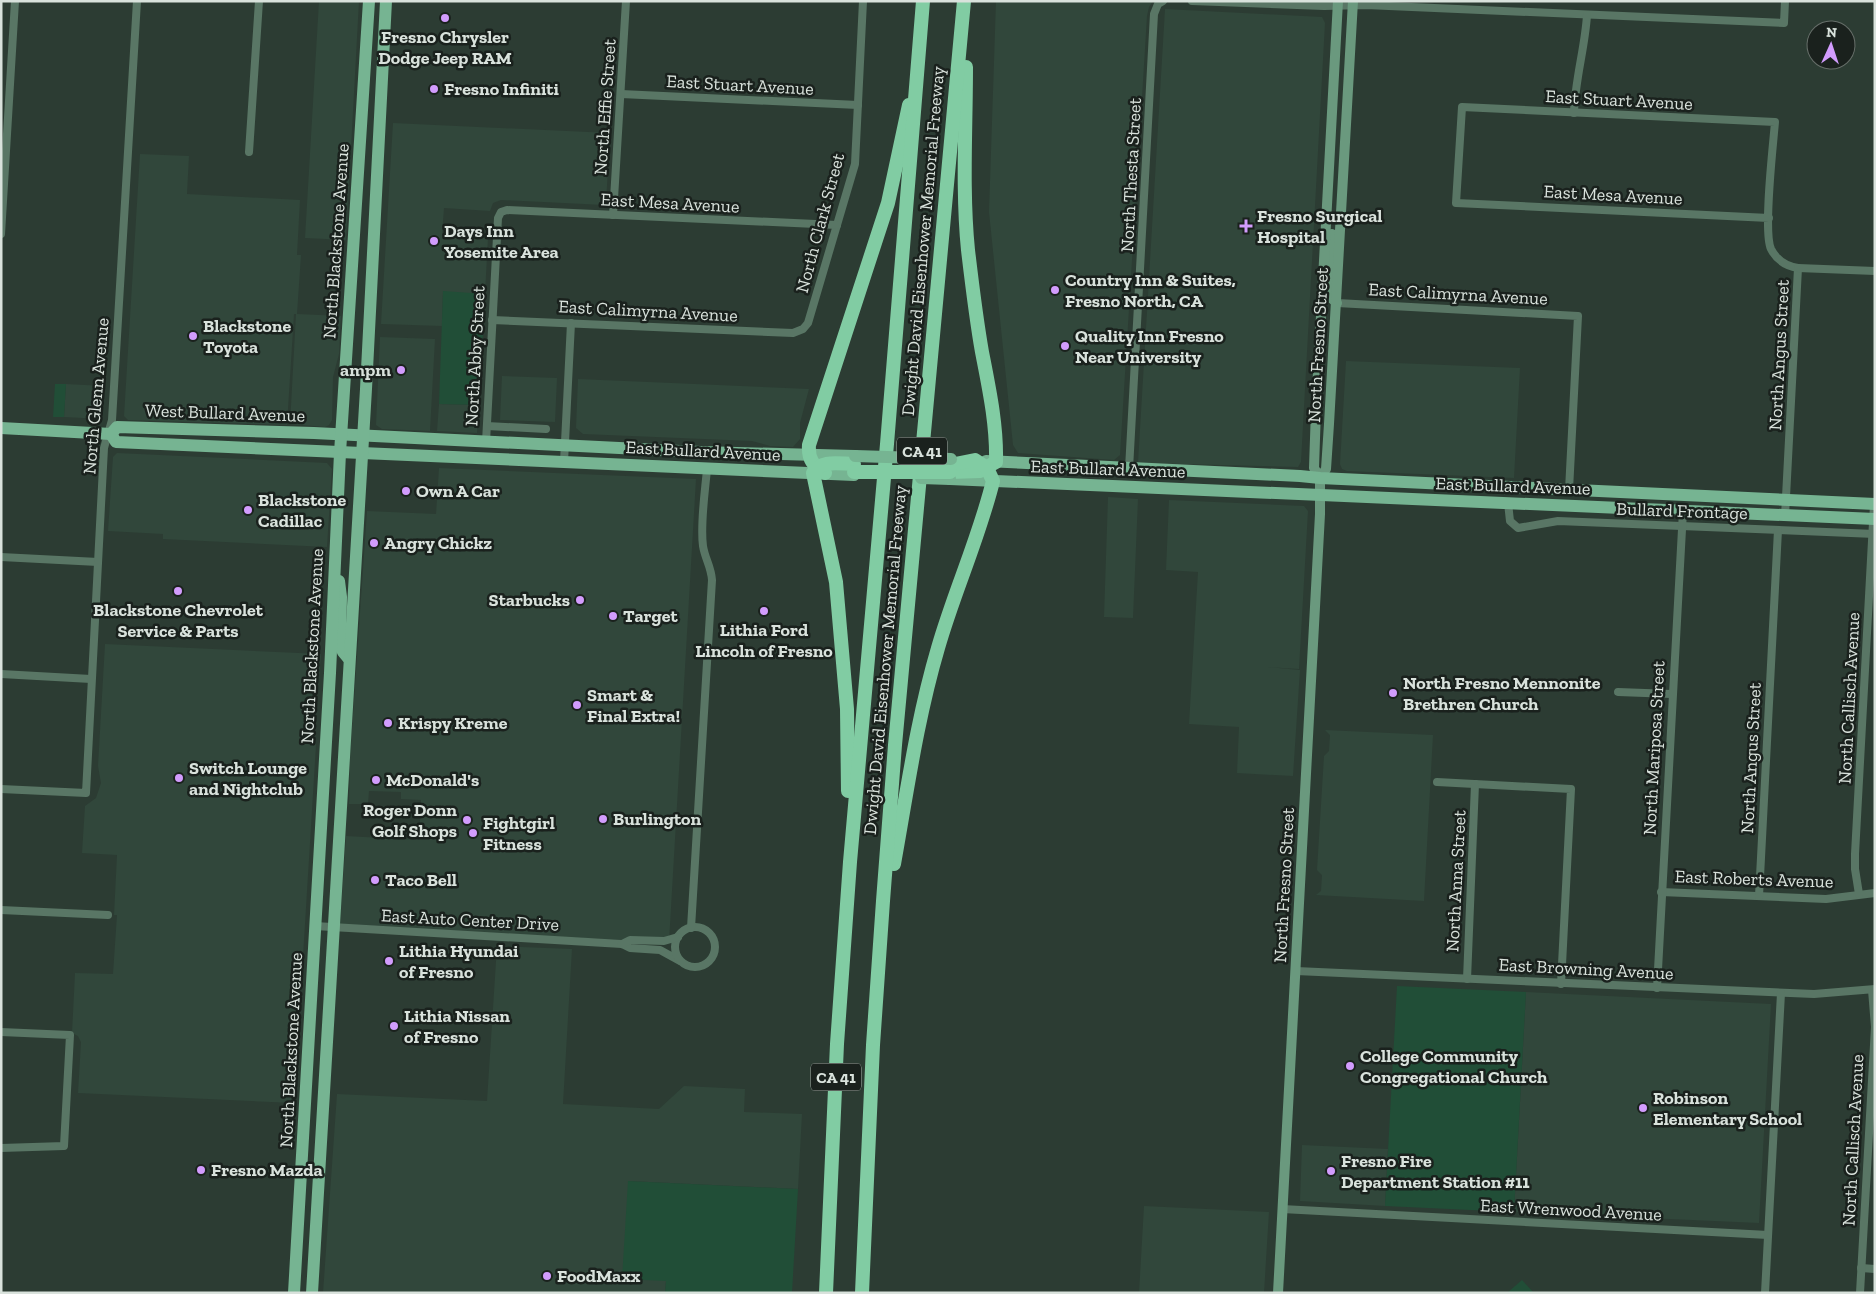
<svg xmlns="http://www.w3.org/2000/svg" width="1876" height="1294" font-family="'Zilla Slab',serif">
  <rect width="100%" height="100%" fill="#2c3c33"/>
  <g fill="#31473b">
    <path d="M 319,1 L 359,1 L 346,240 L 305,238 Z"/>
    <path d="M 996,1 L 1153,1 L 1149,7 L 1147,16 L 1120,455 L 1114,460 L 1018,453 L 1013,445 L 989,212 Z"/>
    <path d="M 1165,9 L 1322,17 L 1325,23 L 1301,462 L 1298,467 L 1138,463 Z"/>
    <path d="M 393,123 L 610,133 L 606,203 L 604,205 L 501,200 L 493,203 L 490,211 L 444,208 L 442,235 L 488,238 L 485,294 L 443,292 L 442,326 L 381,324 Z"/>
    <path d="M 140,154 L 189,156 L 187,194 L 300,200 L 297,255 L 301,255 L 297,314 L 341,316 L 339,354 L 333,377 L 332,420 L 329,425 L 325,427 L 290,424 L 296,314 L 294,314 L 287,425 L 128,420 L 124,416 Z"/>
    <path d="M 380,337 L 435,339 L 430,431 L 382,429 L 376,425 Z"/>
    <path d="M 1346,361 L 1520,368 L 1514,478 L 1347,471 L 1342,469 L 1340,464 Z"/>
    <path d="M 502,376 L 557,378 L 555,422 L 500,420 Z"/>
    <path d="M 578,379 L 695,384 L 809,389 L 800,423 L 800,439 L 793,447 L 770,446 L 752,441 L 583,434 L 576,428 Z"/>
    <path d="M 66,384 L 104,386 L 102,419 L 64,417 Z"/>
    <path d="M 439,404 L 479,405 L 477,433 L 437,431 Z"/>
    <path d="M 117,453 L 327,463 L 332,469 L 327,547 L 163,539 L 163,534 L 108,531 L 113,457 Z"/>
    <path d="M 439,468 L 696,479 L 669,942 L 346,927 L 340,925 L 346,836 L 419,840 L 421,800 L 401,799 L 401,792 L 369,791 L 368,804 L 349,804 L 350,758 L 367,511 L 436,514 Z"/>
    <path d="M 1108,497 L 1138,499 L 1133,618 L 1104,617 Z"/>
    <path d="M 1169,500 L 1304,506 L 1308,511 L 1299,669 L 1267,667 L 1300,670 L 1293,776 L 1237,773 L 1239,727 L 1189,724 L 1198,572 L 1166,570 Z"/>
    <path d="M 105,644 L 321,654 L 314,734 L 316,745 L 294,1103 L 78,1093 L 81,1042 L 78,1036 L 72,1033 L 75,973 L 113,974 L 117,915 L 114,915 L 117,855 L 82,853 L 85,806 L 96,798 L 101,783 L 98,766 Z"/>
    <path d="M 1325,730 L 1433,735 L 1424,901 L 1316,895 L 1321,891 L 1322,875 L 1317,870 L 1324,756 L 1329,751 L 1330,735 Z"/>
    <path d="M 497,946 L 572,949 L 563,1104 L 659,1109 L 684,1086 L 745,1089 L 744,1112 L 802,1114 L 798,1189 L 628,1181 L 666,1281 L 665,1293 L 323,1293 L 337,1094 L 487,1101 Z"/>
    <path d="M 1526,992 L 1771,1004 L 1759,1223 L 1514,1212 Z"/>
    <path d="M 1302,1145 L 1388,1149 L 1385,1206 L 1300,1201 Z"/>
    <path d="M 1144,1206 L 1269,1212 L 1264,1293 L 1139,1293 Z"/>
  </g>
  <g fill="#214e37">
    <path d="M 443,291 L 485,294 L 479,405 L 439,404 Z"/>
    <path d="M 55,384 L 66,384 L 64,417 L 53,417 Z"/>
    <path d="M 1397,986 L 1526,992 L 1514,1212 L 1385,1206 Z"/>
    <path d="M 628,1181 L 798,1189 L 792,1293 L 665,1293 L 666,1281 L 622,1279 Z"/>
    <path d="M 1522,1280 L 1534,1293 L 1507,1293 Z"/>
  </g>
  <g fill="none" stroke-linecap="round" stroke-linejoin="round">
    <g stroke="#597665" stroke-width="8">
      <path d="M 1192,1 L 1324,6 L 1366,5 L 1784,23 L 1785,1"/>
      <path d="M 621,94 L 858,105"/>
      <path d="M 1574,113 C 1575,79 1585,48 1587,15"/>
      <path d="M 249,152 L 259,1"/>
      <path d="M 613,215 L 626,1"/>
      <path d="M 1769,218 L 1456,203 L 1462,107 L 1775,122 C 1773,146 1763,232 1771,249 C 1777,261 1786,266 1798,268 L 1785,516"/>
      <path d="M 1,234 L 15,1"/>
      <path d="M 1798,268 L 1875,271"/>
      <path d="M 1337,303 L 1578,316 L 1569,490"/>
      <path d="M 492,320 L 793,333 L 803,329 L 808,323 L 855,164 L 863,1"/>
      <path d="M 487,426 L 546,429"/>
      <path d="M 486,442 L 498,218 L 501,212 L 507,210 L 837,225"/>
      <path d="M 564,462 L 571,323"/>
      <path d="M 1129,469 L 1154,14 L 1158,4 L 1163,1"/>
      <path d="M 1508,503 L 1510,521 L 1518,528 L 1558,521 L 1875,534"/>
      <path d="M 1,557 L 98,562"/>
      <path d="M 1,674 L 91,679"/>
      <path d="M 1618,692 L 1672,694"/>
      <path d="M 1437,782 L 1571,789 L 1561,984"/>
      <path d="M 1,789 L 86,793 L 104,448 L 112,420 L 137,1"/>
      <path d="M 1661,892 L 1826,899 L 1875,893"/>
      <path d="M 1859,894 L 1855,869 L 1855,854 L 1874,504"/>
      <path d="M 1759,896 L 1778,530"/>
      <path d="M 1,910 L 108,915"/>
      <path d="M 315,926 L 622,944 L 630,948 L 660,950 L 680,961"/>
      <circle cx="695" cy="947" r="20"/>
      <path d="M 691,928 L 712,580 C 711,566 705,559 703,546 C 700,524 705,492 707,469"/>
      <path d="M 622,944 L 630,940 L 664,941 L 678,937"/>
      <path d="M 1296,971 L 1814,994 L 1875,989"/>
      <path d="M 1467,979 L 1475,784"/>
      <path d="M 1657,988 L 1683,511"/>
      <path d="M 1,1032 L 70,1035 L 64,1146 L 1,1148"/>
      <path d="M 1282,1209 L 1768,1235"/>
      <path d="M 1861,1268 L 1875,1269"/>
      <path d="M 1765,1293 L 1781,993"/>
      <path d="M 1860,1293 L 1875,1027 L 1872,990"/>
    </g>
    <g stroke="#6a997e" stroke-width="10">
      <path d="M 1332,234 L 1330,292 L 1331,298 L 1337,303"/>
      <path d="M 1320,478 L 1326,469 L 1329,424 L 1353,1"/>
      <path d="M 1278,1293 L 1320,514 L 1320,478 L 1314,468 L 1316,409 L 1338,1"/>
    </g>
    <g stroke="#76b492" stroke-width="12">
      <path d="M 1,428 L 111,434"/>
      <path d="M 111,434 L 116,442 L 854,475"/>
      <path d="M 111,434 L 117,427 L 314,433 L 700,452 L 855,456"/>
      <path d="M 986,461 L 1300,476 L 1320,478 L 1875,504"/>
      <path d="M 950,479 L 1875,519"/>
      <path d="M 339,581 L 341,597 L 340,645 L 343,652 L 348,658"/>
      <path d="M 294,1293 L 330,673 L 340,453 L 369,1"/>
      <path d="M 312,1293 L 366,389 L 386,1"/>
    </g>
    <g stroke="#81cca3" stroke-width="14">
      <path d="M 950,472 L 980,471 L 996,462 C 997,425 989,388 982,352 C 976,318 972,284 968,250 C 962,190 966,128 966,67"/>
      <path d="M 825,473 C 813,466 808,459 809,445 L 888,203 L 909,105"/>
      <path d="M 848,791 L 847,709 L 836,582 L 813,473 C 821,459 840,464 854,464"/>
      <path d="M 894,864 C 907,792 917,719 938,648 C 954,592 979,538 993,481 L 987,468 L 975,460 L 950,465"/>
      <path d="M 826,1293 L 837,1044 L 850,862 L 887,444 L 923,1"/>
      <path d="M 862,1293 L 873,1045 L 883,901 L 895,745 L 964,1"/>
    </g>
    <g stroke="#76b492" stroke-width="12">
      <path d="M 855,456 L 951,459"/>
      <path d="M 921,478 L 950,479"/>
    </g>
    <path stroke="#81cca3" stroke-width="14" d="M 854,472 L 950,472"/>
  </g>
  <g fill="#d29cfd" stroke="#1a211d" stroke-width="2">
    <circle cx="445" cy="18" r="5"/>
    <circle cx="434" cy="89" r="5"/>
    <path d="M1243.5 218.5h5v5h5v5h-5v5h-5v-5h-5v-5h5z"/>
    <circle cx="434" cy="241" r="5"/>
    <circle cx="1055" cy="290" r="5"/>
    <circle cx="193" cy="336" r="5"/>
    <circle cx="1065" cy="346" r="5"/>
    <circle cx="401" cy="370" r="5"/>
    <circle cx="406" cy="491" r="5"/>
    <circle cx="248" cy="510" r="5"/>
    <circle cx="374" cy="543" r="5"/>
    <circle cx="178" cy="591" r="5"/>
    <circle cx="580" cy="600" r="5"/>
    <circle cx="764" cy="611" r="5"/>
    <circle cx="613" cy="616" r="5"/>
    <circle cx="1393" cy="693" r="5"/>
    <circle cx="577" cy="705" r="5"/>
    <circle cx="388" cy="723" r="5"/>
    <circle cx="179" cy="778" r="5"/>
    <circle cx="376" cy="780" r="5"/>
    <circle cx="603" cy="819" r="5"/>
    <circle cx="467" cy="820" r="5"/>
    <circle cx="473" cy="833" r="5"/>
    <circle cx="375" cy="880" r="5"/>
    <circle cx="389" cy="961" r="5"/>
    <circle cx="394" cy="1026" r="5"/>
    <circle cx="1350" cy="1066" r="5"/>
    <circle cx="1643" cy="1108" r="5"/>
    <circle cx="201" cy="1170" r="5"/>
    <circle cx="1331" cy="1171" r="5"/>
    <circle cx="547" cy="1276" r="5"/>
  </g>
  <g text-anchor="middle" stroke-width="5" stroke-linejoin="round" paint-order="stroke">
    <g fill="#1a211d" stroke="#a0a8a3" stroke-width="1">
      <rect x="897" y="437.5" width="50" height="27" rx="4"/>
      <rect x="811" y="1063.5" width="50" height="27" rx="4"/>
    </g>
    <g font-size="16" font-weight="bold" fill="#d9e2dc">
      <text x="922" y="457">CA 41</text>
      <text x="836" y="1083">CA 41</text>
    </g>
    <g font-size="18" font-weight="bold" fill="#d9e2dc" stroke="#1a211d" text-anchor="start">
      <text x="445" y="43" text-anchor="middle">Fresno Chrysler<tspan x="445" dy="21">Dodge Jeep RAM</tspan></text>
      <text x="444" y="95">Fresno Infiniti</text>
      <text x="1257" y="222">Fresno Surgical<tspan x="1257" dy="21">Hospital</tspan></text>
      <text x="444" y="237">Days Inn<tspan x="444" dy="21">Yosemite Area</tspan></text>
      <text x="1065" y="286">Country Inn &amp; Suites,<tspan x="1065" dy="21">Fresno North, CA</tspan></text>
      <text x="203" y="332">Blackstone<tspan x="203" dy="21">Toyota</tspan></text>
      <text x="1075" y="342">Quality Inn Fresno<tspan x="1075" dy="21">Near University</tspan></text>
      <text x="391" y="376" text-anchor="end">ampm</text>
      <text x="416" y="497">Own A Car</text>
      <text x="258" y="506">Blackstone<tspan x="258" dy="21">Cadillac</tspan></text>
      <text x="384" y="549">Angry Chickz</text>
      <text x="570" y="606" text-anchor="end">Starbucks</text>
      <text x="178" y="616" text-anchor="middle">Blackstone Chevrolet<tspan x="178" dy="21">Service &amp; Parts</tspan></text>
      <text x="623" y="622">Target</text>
      <text x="764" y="636" text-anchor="middle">Lithia Ford<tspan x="764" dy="21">Lincoln of Fresno</tspan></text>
      <text x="1403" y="689">North Fresno Mennonite<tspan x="1403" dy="21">Brethren Church</tspan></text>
      <text x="587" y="701">Smart &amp;<tspan x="587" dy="21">Final Extra!</tspan></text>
      <text x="398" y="729">Krispy Kreme</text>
      <text x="189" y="774">Switch Lounge<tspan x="189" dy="21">and Nightclub</tspan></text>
      <text x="386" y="786">McDonald's</text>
      <text x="457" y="816" text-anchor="end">Roger Donn<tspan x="457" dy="21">Golf Shops</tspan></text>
      <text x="613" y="825">Burlington</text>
      <text x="483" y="829">Fightgirl<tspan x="483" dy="21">Fitness</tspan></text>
      <text x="385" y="886">Taco Bell</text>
      <text x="399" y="957">Lithia Hyundai<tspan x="399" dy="21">of Fresno</tspan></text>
      <text x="404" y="1022">Lithia Nissan<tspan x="404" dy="21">of Fresno</tspan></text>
      <text x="1360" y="1062">College Community<tspan x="1360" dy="21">Congregational Church</tspan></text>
      <text x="1653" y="1104">Robinson<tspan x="1653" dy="21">Elementary School</tspan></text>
      <text x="1341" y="1167">Fresno Fire<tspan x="1341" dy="21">Department Station #11</tspan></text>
      <text x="211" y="1176">Fresno Mazda</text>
      <text x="557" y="1282">FoodMaxx</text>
    </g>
    <g font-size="18" fill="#d9e2dc" stroke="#1a211d">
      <text transform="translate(740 85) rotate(3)" y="6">East Stuart Avenue</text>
      <text transform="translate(1619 100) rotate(3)" y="6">East Stuart Avenue</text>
      <text transform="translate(605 107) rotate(-86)" y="6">North Effie Street</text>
      <text transform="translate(1131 175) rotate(-87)" y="6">North Thesta Street</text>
      <text transform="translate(1613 195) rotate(3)" y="6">East Mesa Avenue</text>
      <text transform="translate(670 203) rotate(3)" y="6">East Mesa Avenue</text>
      <text transform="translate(820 223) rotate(-75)" y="6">North Clark Street</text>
      <text transform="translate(336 241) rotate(-86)" y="6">North Blackstone Avenue</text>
      <text transform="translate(923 241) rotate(-85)" y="6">Dwight David Eisenhower Memorial Freeway</text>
      <text transform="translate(1458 294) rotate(3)" y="6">East Calimyrna Avenue</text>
      <text transform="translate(648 311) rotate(3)" y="6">East Calimyrna Avenue</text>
      <text transform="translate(1318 345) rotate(-87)" y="6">North Fresno Street</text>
      <text transform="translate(1779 355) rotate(-87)" y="6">North Angus Street</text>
      <text transform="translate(475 356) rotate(-87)" y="6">North Abby Street</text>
      <text transform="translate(96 396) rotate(-85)" y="6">North Glenn Avenue</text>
      <text transform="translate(225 413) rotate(2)" y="6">West Bullard Avenue</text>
      <text transform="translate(703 451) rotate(3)" y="6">East Bullard Avenue</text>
      <text transform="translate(1108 469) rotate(2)" y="6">East Bullard Avenue</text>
      <text transform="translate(1513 486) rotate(2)" y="6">East Bullard Avenue</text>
      <text transform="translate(1682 511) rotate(2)" y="6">Bullard Frontage</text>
      <text transform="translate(312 646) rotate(-87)" y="6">North Blackstone Avenue</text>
      <text transform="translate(885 660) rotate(-85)" y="6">Dwight David Eisenhower Memorial Freeway</text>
      <text transform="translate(1849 698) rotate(-87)" y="6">North Callisch Avenue</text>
      <text transform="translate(1654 748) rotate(-87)" y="6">North Mariposa Street</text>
      <text transform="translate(1751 758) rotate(-87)" y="6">North Angus Street</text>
      <text transform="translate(1754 879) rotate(2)" y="6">East Roberts Avenue</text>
      <text transform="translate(1456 881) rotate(-87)" y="6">North Anna Street</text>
      <text transform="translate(1284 885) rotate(-87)" y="6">North Fresno Street</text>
      <text transform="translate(470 920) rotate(3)" y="6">East Auto Center Drive</text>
      <text transform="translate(1586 969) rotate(3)" y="6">East Browning Avenue</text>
      <text transform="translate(291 1050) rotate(-87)" y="6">North Blackstone Avenue</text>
      <text transform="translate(1853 1140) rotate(-87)" y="6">North Callisch Avenue</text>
      <text transform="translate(1571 1210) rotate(3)" y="6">East Wrenwood Avenue</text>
    </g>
  </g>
  <rect width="1876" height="1294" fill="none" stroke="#d9e2dc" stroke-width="5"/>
  <g transform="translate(1831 45) rotate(3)"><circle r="24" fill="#1a211d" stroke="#666e69"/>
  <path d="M0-4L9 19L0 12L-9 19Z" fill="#d29cfd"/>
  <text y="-8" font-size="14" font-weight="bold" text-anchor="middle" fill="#d9e2dc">N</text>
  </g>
</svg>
